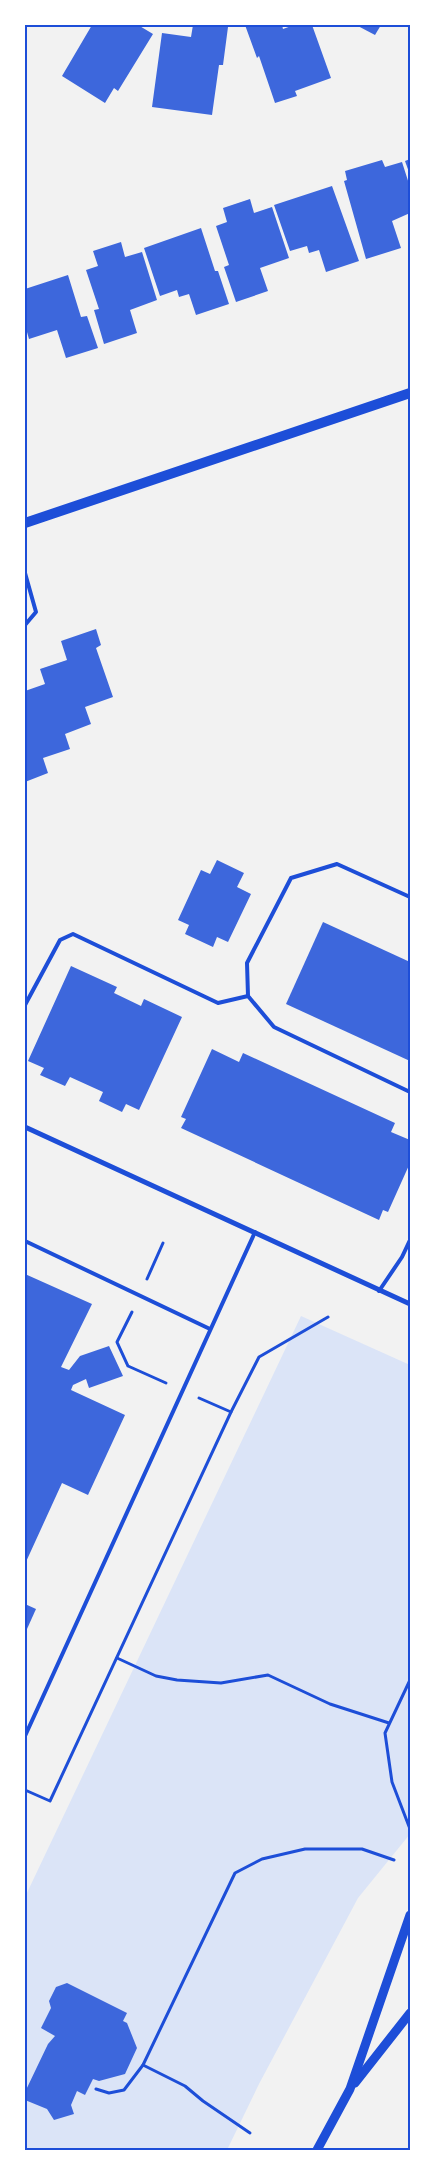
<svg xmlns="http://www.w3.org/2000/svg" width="435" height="2175" font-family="'Asap Condensed',sans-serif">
  <rect width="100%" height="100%" fill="#f2f2f2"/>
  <path fill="#dbe4f7" d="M 301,1316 L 410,1365 L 410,1834 L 358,1898 L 259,2084 L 227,2150 L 25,2150 L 25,1897 Z"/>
  <g fill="#3d67dc">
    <path d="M 92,25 L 138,25 L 153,34 L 118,91 L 114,88 L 105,103 L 62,76 Z"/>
    <path d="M 193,25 L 228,27 L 223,65 L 219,65 L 212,115 L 152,107 L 162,33 L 191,37 Z"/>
    <path d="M 245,25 L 282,25 L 283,29 L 294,25 L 312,25 L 331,78 L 295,91 L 297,96 L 275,103 L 259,56 L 257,58 Z"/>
    <path d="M 356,25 L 381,25 L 375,35 Z"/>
    <path d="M 410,159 L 410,175 L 405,161 Z"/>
    <path d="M 382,160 L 385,167 L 402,162 L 410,187 L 410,213 L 392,221 L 401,248 L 366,259 L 344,181 L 347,180 L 345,171 Z"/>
    <path d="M 332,186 L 359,261 L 326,272 L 319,250 L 309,253 L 307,246 L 290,251 L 274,205 Z"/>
    <path d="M 250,199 L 254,213 L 272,207 L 289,258 L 260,268 L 268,291 L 236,302 L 224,267 L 229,265 L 216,226 L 227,222 L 223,208 Z"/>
    <path d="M 201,228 L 215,271 L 218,271 L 229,304 L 196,315 L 189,294 L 179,297 L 177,290 L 160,296 L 144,248 Z"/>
    <path d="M 121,242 L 125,257 L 142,252 L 157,300 L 130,310 L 137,333 L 104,344 L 94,310 L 99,309 L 86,270 L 98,266 L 93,251 Z"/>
    <path d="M 68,275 L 81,317 L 87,316 L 98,348 L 66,358 L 57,330 L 29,339 L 25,325 L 25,289 Z"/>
    <path d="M 96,629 L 101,645 L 96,648 L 113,697 L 85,707 L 91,724 L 65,734 L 70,749 L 43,758 L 48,773 L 25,782 L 25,710 L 27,710 L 25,691 L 45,684 L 40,669 L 67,660 L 61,641 Z"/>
    <path d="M 217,860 L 244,873 L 237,887 L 251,894 L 228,942 L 217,937 L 213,947 L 185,934 L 189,925 L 178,920 L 201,870 L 210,874 Z"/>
    <path d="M 323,922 L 410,962 L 410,1061 L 286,1004 Z"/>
    <path d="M 71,966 L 117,987 L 114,993 L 141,1006 L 144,999 L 182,1017 L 139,1110 L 126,1104 L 122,1112 L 99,1101 L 103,1092 L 70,1077 L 65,1086 L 40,1075 L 44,1068 L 28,1061 Z"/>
    <path d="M 212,1049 L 239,1062 L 243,1053 L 395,1123 L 391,1132 L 410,1140 L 410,1163 L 388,1212 L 383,1210 L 379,1220 L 181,1128 L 186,1119 L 181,1117 Z"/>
    <path d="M 25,1274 L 92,1304 L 61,1367 L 69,1370 L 80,1356 L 109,1346 L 123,1376 L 89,1388 L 86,1379 L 73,1385 L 71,1390 L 125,1415 L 88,1495 L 62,1483 L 25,1564 Z"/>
    <path d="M 25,1604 L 36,1609 L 27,1629 L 25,1628 Z"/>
    <path d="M 67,1983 L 127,2013 L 123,2021 L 127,2023 L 137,2048 L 125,2074 L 99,2081 L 93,2079 L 85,2095 L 77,2091 L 71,2105 L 74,2114 L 54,2120 L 47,2109 L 25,2100 L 25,2092 L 48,2044 L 55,2036 L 41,2028 L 51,2008 L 49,2001 L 56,1987 Z"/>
  </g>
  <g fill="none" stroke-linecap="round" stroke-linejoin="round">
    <g stroke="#1d4ed8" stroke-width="3">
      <path d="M 147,1279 L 163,1243"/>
      <path d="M 132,1312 L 117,1342 L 128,1366 L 166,1383"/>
      <path d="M 199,1398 L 231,1412"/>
      <path d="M 117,1658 L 156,1676 L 177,1680 L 221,1683 L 268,1675 L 330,1704 L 389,1723"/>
      <path d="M 410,1680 L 385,1733 L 392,1782 L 410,1829"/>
      <path d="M 25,1790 L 50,1801 L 231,1412 L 259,1357 L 328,1317"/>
      <path d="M 143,2065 L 185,2086 L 203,2101 L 250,2133"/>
      <path d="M 96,2089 L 109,2093 L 124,2090 L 143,2065 L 235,1873 L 262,1859 L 305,1849 L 362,1849 L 394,1860"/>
    </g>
    <g stroke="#1d4ed8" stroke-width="4">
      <path d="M 25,573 L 36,612 L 25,625"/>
      <path d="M 410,897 L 337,864 L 291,878 L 247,963 L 248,996 L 274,1027 L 410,1092"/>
      <path d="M 25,1005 L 60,940 L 73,934 L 218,1003 L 248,996"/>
      <path d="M 25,1241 L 210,1329"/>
      <path d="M 379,1291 L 402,1257 L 410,1240"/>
      <path d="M 25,1736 L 255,1232"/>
    </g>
    <path stroke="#1d4ed8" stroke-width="5" d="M 25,1127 L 410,1304"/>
    <g stroke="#1d4ed8" stroke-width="9">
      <path d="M 355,2083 L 410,2013"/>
      <path d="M 317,2150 L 350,2089 L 410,1915"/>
    </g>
    <path stroke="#1d4ed8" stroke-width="10" d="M 25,523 L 410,393"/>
  </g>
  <rect width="435" height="2175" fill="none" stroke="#ffffff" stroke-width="52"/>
  <rect x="26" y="26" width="383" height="2123" fill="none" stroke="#1d4ed8" stroke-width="2"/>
</svg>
